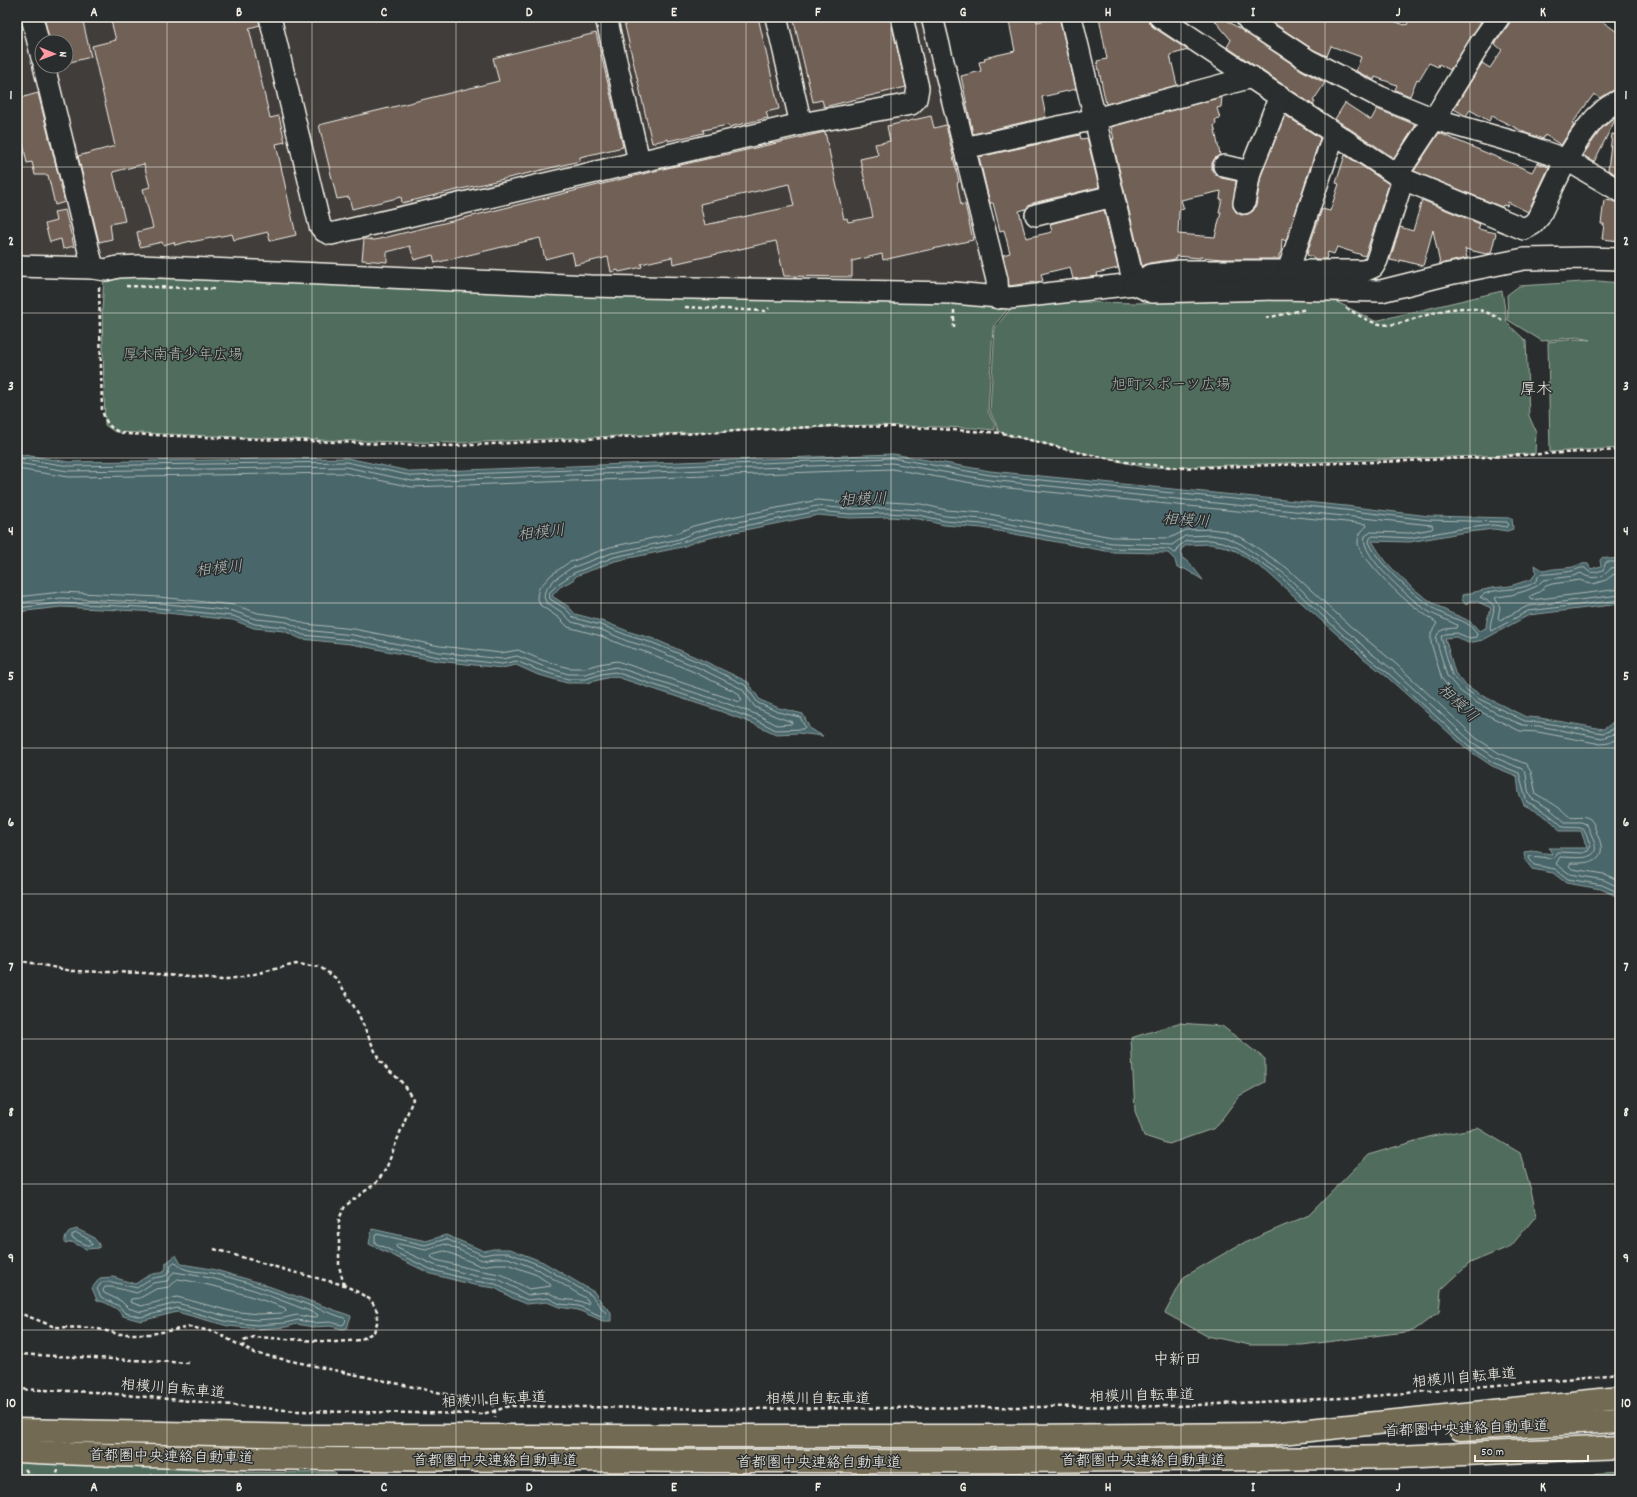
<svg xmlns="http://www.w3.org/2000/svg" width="1637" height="1497" font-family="Dekko,'Klee One',sans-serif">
  <rect width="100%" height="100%" fill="#2a2d2e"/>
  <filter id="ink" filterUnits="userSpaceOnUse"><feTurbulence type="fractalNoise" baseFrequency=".025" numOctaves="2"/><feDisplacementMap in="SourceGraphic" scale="8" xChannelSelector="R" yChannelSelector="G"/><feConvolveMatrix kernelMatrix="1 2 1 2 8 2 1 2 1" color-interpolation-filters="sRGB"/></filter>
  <g filter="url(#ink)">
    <path fill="#3f3c3a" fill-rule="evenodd" d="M 17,17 L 928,17 L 991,283 L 987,288 L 17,260 ZM 42,42 L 66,42 L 66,66 L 42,66 Z"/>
    <g fill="#506c5c" stroke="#a2aea2">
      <path d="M 131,273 L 1004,303 L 1007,310 L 993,327 L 988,411 L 995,426 L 995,430 L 973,428 L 871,425 L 459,443 L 318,440 L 317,438 L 316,440 L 115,432 L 105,425 L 102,312 L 104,276 Z"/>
      <path d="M 1598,281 L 1620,283 L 1620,448 L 1550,452 L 1548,342 L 1576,339 L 1591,340 L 1577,337 L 1542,341 L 1508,320 L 1507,295 L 1519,286 Z"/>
      <path d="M 1502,291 L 1507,323 L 1526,341 L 1529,416 L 1536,432 L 1535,454 L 1148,468 L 1007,435 L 998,431 L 997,427 L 990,411 L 995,328 L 1015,303 L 1038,301 L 1135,303 L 1329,298 L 1375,321 Z"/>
      <path d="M 1178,1023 L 1222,1026 L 1265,1059 L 1265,1082 L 1239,1096 L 1215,1128 L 1169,1144 L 1144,1136 L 1135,1111 L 1131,1038 Z"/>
      <path d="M 1478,1128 L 1520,1153 L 1532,1194 L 1536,1216 L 1511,1246 L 1470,1263 L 1441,1290 L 1439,1312 L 1413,1331 L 1302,1345 L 1250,1345 L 1207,1336 L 1165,1313 L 1184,1277 L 1237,1246 L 1309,1215 L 1368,1155 L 1432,1136 Z"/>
      <path d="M 17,1458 L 88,1462 L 217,1472 L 335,1473 L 340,1480 L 17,1480 Z"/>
      <path d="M 1620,1473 L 1620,1480 L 1538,1480 L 1549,1477 Z"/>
    </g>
    <g fill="#48666b" stroke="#8d9e9d">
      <path d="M 17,454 L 69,462 L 347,458 L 413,472 L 893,454 L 990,471 L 1346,506 L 1429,516 L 1512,518 L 1513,529 L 1507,531 L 1494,529 L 1460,533 L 1410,542 L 1372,541 C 1388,569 1415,593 1443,609 C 1458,618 1468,616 1479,631 L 1486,628 C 1486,620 1489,615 1491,608 L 1476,601 L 1469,601 L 1466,605 L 1462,600 L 1462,595 L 1492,588 L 1510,586 L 1532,579 L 1536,572 L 1535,565 L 1544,571 C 1553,568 1563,569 1573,567 C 1578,565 1582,563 1588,564 L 1591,569 L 1601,566 L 1600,560 L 1603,557 L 1610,559 L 1620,558 L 1620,604 L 1529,615 L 1483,640 L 1468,643 L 1456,637 L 1445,638 L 1455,673 L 1466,685 L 1481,695 L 1526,717 L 1540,718 L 1603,729 C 1611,726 1613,719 1620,717 L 1620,898 L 1601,889 L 1566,883 L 1553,873 L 1532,869 L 1525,860 L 1524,852 L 1532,851 L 1552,854 L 1549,848 L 1587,848 L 1581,831 L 1560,831 C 1551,818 1538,812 1524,805 L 1519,793 L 1517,776 L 1492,766 L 1467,749 L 1386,676 L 1363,658 L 1348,643 L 1341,638 L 1266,571 L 1236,551 L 1222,546 L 1210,544 L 1187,545 L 1181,549 L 1182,558 L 1189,562 L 1203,580 L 1185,569 L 1177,568 L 1175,560 L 1168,553 L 1111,552 L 982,528 L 944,525 L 919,519 L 889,517 L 850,518 L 818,515 L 730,533 L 697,541 L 682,547 L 615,561 L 576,576 L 573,580 L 560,587 L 552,596 L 569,607 L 575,614 L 605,622 L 630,632 L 654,639 L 700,659 L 748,682 L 760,700 L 779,708 L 803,714 L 810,729 L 823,736 L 798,733 L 776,734 L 754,724 L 717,710 L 614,676 L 587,683 L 567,683 L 536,674 L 516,665 L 502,668 L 438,661 L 351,644 L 301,639 L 284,631 L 254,628 L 233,620 L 158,612 L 61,607 L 17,612 Z"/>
      <path d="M 77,1229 L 93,1237 L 99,1244 L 99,1248 L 86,1249 L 72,1242 L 65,1244 L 65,1238 L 70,1231 Z"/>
      <path d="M 372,1229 L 426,1241 L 446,1235 L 484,1251 L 493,1249 L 510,1249 L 543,1262 L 594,1292 L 602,1303 L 611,1312 L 611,1321 L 603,1321 L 578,1310 L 559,1307 L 547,1302 L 527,1304 L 512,1298 L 495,1288 L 474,1285 L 431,1274 L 369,1244 Z"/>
      <path d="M 176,1255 L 181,1264 L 212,1269 L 257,1282 L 351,1316 L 347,1328 L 343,1329 L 330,1326 L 313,1327 L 297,1324 L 286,1327 L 257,1329 L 228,1326 L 177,1312 L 141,1321 L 123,1316 L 117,1309 L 106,1303 L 97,1300 L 92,1288 L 100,1278 L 113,1277 L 135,1284 C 140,1281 145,1277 150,1275 C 159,1271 166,1277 166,1263 Z"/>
    </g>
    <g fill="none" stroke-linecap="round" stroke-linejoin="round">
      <g stroke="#afb9b6" stroke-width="1">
        <path d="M 17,458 L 69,466 L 346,462 L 413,476 L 892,458 L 990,475 L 1345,510 L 1429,520 L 1507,522 L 1509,525 L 1507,527 L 1493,525 L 1459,529 L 1410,538 L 1373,536 L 1370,538 L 1369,542 C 1380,568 1417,598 1441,613 C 1450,618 1461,619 1469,625 C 1472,627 1474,631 1477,634 L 1476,637 L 1469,638 L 1457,633 L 1445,634 L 1441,637 L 1452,675 L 1464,688 L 1479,699 L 1525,721 L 1540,722 L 1603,733 L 1612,730 L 1620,721"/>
        <path d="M 17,463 L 68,471 L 346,467 L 412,481 L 892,463 L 989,480 L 1432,525 L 1433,527 L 1432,529 L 1410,533 L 1371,532 L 1365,536 C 1358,555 1414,602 1429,612 C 1438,617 1448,620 1457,625 L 1456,628 C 1446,629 1438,628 1436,639 L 1447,676 L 1460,691 L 1477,703 L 1508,719 L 1523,725 L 1539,726 L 1602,738 L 1614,734 L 1620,727"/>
        <path d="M 17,469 L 68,477 L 345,473 L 412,487 L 892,469 L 989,486 L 1366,524 L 1367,526 C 1362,530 1358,535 1358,542 C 1358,550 1365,557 1370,563 C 1392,590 1409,604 1437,623 L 1431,633 L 1431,643 L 1442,679 L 1458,698 L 1475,709 L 1520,731 L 1538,732 L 1601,744 L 1609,743 L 1620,737"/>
        <path d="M 1620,562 L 1606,562 L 1603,570 C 1596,572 1590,575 1585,568 C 1580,567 1577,570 1572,571 C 1567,572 1544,575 1540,574 C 1538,576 1537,580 1535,582 C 1521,593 1491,586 1480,597 L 1490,602 L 1494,606 C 1494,614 1490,621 1490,629 L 1492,631 L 1528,611 L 1620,600"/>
        <path d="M 1620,567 L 1611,568 C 1604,578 1591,581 1581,573 L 1573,576 L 1543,580 L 1537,586 L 1525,591 L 1511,595 L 1497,597 L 1495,598 L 1500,607 L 1498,618 L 1500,620 L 1528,606 L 1620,595"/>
        <path d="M 1620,573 L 1614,574 L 1606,580 L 1593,584 L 1587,583 L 1580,580 L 1552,584 L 1546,586 L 1539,592 L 1530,596 L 1529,598 L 1531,600 L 1620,589"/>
        <path d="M 17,597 L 61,592 L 159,597 L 234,605 L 258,613 L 288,617 L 305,624 L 354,629 L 440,646 L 501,653 L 518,650 L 542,660 L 569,668 L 585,668 L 599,664 L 617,661 L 740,702 L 742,700 L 738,693 L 694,672 L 649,653 L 625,646 L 601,636 L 568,627 L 559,618 L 540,605 L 537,596 L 539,588 L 551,575 L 568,563 L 610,547 L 677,533 L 693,526 L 726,518 L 818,500 L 850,503 L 889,502 L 921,504 L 946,510 L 984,513 L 1112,537 L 1170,538 L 1186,530 L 1210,529 L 1225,531 L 1244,539 L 1287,568 L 1350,626 L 1396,664 L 1476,738 L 1499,753 L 1526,764 L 1531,772 L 1536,794 C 1545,799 1554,804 1562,810 C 1564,812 1567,815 1569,816 C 1576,818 1583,814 1590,819 C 1595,824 1595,830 1598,836 C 1609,860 1591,864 1571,863 L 1569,866 L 1572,869 L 1604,874 L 1620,881"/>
        <path d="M 17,603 L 61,598 L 159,603 L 233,611 L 256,619 L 287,622 L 304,630 L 353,635 L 439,652 L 502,659 L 517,656 L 540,665 L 568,674 L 585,674 L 600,670 L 616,667 L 720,701 L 758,715 L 777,725 L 791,724 L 792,722 L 775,716 L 755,707 L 742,689 L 697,667 L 651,648 L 627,641 L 602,630 L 572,622 L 563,613 L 546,602 L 544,597 L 545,591 L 554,580 L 571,568 L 612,553 L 679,539 L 695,532 L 728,524 L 817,506 L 850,509 L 889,508 L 920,510 L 945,516 L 983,519 L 1112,543 L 1172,545 L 1185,536 L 1210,535 L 1225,537 L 1241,544 L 1282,572 L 1346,631 L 1354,637 L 1368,651 L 1392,669 L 1472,742 L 1496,758 L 1522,769 L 1526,774 L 1528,790 L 1531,798 L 1550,809 L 1565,822 L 1581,822 L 1586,824 C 1590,829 1591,834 1593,839 C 1604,863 1574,857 1560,857 L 1556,864 L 1570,874 L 1604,880 L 1620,888"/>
        <path d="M 17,608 L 61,603 L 158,608 L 233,616 L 255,624 L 285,627 L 303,635 L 352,640 L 438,657 L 502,664 L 516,661 L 538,670 L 568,679 L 586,679 L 601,674 L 615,672 L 718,706 L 756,720 L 776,730 L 803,729 L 805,727 L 800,717 L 778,712 L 758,703 L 745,685 L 699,662 L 653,643 L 629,636 L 604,626 L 574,618 L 566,609 L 550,599 L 549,593 L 558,584 L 574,573 L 614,557 L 680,543 L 696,537 L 729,529 L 818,511 L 850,514 L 889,513 L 919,515 L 945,521 L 982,524 L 1111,548 L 1168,549 L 1175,553 L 1177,552 L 1178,547 L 1186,541 L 1210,540 L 1223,542 L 1238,548 L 1280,576 L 1343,635 L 1351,640 L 1365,655 L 1388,673 L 1469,746 L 1494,763 L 1519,773 L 1527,802 C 1541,809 1553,816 1563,827 C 1586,829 1581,823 1591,846 L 1588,851 L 1582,853 L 1557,852 L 1554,857 L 1551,858 L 1530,856 L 1529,858 L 1534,865 L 1555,869 L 1568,879 L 1602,885 L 1620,893"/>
        <path d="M 77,1233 L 90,1240 L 92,1245 L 87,1245 L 72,1238 L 72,1235 Z"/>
        <path d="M 377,1234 L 425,1245 L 446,1239 L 483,1255 L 494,1253 L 509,1253 L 542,1266 L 591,1295 L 606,1313 L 607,1316 L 603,1317 L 579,1306 L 560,1304 L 548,1298 L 527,1300 L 513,1294 L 496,1284 L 474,1281 L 432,1270 L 375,1243 L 375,1236 Z"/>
        <path d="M 399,1244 L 426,1250 L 445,1244 L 482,1260 L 495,1258 L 508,1258 L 539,1270 L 587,1299 L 589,1303 L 587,1304 L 579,1301 L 561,1299 L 549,1293 L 528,1295 L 498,1279 L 475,1276 L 434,1265 L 397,1248 L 396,1245 Z"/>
        <path d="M 445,1251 L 481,1266 L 495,1264 L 507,1264 L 537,1275 L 550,1284 L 551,1286 L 529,1289 L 500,1274 L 476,1270 L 436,1260 L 431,1257 L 433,1254 Z"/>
        <path d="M 175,1262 C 183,1273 200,1271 212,1273 C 257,1283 301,1303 344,1318 L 346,1320 L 344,1324 L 342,1325 L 330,1322 L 313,1323 L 298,1320 L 285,1323 L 257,1325 L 228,1322 L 177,1308 L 141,1317 L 125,1313 L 119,1306 L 101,1297 L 97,1289 L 102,1282 L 112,1282 L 137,1288 C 141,1285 146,1281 151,1279 C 161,1275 169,1280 171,1265 Z"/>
        <path d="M 174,1272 L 211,1278 L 254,1290 L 317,1314 L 318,1316 L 313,1318 L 297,1315 L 284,1318 L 257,1320 L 229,1317 L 177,1303 L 141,1312 L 128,1308 L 121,1301 L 104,1293 L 103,1290 L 105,1287 L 112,1287 L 137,1293 L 153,1283 L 167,1281 Z"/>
        <path d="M 178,1279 C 215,1285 250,1295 285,1308 L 286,1311 L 283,1313 L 258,1314 L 230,1311 L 177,1297 L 141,1306 L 130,1302 L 131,1299 L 140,1298 L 156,1289 L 169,1287 Z"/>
      </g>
    </g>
    <g fill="#706057" stroke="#f4f1e8" fill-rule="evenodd">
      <path d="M 44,17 L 82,17 L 91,57 L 66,63 L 66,42 L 50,42 Z"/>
      <path d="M 110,17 L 258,17 L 260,25 L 249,28 L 270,118 L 279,116 L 285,142 L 276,144 L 296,235 L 270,241 L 268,232 L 234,240 L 232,234 L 191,242 L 191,241 L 175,245 L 174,242 L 163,245 L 162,242 L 140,247 L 137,232 L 153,228 L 143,189 L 150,187 L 144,164 L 113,172 L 125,221 L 110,224 L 112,239 L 99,242 L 78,156 L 115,146 L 92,46 L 116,40 Z"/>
      <path d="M 623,17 L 758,17 L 779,109 L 766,112 L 768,118 L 729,127 L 728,125 L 703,130 L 704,133 L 668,141 L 668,139 L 652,143 Z"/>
      <path d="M 793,17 L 890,17 L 906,87 L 824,107 L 822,100 L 813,102 Z"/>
      <path d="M 1008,17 L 1036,17 L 1037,22 L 1059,17 L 1076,89 L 1042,97 L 1046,117 L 973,134 L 961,76 L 981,71 L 979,62 L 985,61 L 984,58 L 1015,51 Z"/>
      <path d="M 1099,17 L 1148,17 L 1149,23 L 1153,27 L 1188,50 L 1170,55 L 1177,85 L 1106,104 L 1097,61 L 1107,59 Z"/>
      <path d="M 1212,17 L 1222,17 L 1301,70 L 1325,83 L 1313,101 L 1315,102 L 1313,105 L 1227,47 L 1231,40 Z"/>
      <path d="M 1274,17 L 1382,17 L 1405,25 L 1405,24 L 1407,25 L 1410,17 L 1472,17 L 1481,22 L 1450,70 L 1439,64 L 1438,67 L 1429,63 L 1419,80 L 1417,79 L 1410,96 L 1395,90 L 1397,85 L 1375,77 L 1374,80 L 1356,71 L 1361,57 L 1331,46 L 1327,56 L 1314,50 L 1272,22 Z"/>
      <path d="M 1511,17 L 1596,17 L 1620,34 L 1620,88 L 1614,90 L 1600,98 L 1594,94 L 1572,124 L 1574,125 L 1561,145 L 1545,135 L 1543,139 L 1526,133 L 1492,116 L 1489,121 L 1470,110 L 1466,116 L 1454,109 L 1482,63 L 1490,68 L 1502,50 L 1495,44 L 1509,24 Z"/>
      <path d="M 596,33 L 623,147 L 580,157 L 580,161 L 402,203 L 401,197 L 352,209 L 349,197 L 337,199 L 319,125 L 499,81 L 493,58 Z"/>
      <path d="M 38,93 L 65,202 L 55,205 L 48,175 L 35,175 L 32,162 L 27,163 L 21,134 L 17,135 L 17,99 Z"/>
      <path d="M 1222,97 L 1221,107 L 1217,108 L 1220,119 L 1215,120 L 1216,124 L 1214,125 L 1220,155 L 1215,158 L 1212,163 L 1212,169 L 1216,174 L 1221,178 L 1236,181 L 1233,207 L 1236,212 L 1241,215 L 1248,214 L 1253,211 L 1256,206 L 1261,176 L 1285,115 L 1320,138 L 1286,241 L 1282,239 L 1281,253 L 1279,254 L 1279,259 L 1222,259 L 1200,257 L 1200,258 L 1176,256 L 1176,259 L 1149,263 L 1142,266 L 1112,139 L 1114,139 L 1111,127 ZM 1221,191 L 1220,199 L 1222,199 L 1219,212 L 1221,212 L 1215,237 L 1178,234 L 1179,210 L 1184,209 L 1181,200 Z"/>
      <path d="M 1345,103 L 1371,120 L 1377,109 L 1416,125 L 1394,158 L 1335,119 Z"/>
      <path d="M 931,116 L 934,128 L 946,125 L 959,182 L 957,183 L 961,205 L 965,204 L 973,240 L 883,260 L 882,254 L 852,261 L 852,277 L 784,276 L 776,241 L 673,264 L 672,257 L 641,264 L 642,267 L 619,272 L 618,270 L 611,272 L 608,257 L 575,265 L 572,252 L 545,259 L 540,238 L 435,263 L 433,255 L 414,260 L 410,246 L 387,252 L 387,262 L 362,260 L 364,239 L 375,240 L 663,169 L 825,132 L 844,219 L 847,218 L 848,222 L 873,217 L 860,159 L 878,155 L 875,144 L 890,141 L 887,126 ZM 789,184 L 794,206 L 705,225 L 700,204 Z"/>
      <path d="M 1617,116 L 1594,162 L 1583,155 L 1602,128 Z"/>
      <path d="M 1439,133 L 1532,172 L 1537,163 L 1549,167 L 1528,212 L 1508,202 L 1507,206 L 1503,205 L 1502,207 L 1414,171 Z"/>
      <path d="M 1612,134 L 1620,135 L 1620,177 L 1608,170 Z"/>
      <path d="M 1080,135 L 1081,139 L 1087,138 L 1099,187 L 1033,203 L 1026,209 L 1019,211 L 1026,238 L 1052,232 L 1050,224 L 1104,210 L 1118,268 L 1097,273 L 1098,276 L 1073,279 L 1070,267 L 1041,274 L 1043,281 L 1009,286 L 1003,255 L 1010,253 L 1004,230 L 1000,231 L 993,203 L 990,203 L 979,157 Z"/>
      <path d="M 1345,155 L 1389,184 L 1365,256 L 1337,247 L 1334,254 L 1328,252 L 1326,259 L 1317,259 L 1307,255 L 1308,250 L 1322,209 L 1330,211 L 1339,184 L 1336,183 Z"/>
      <path d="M 1422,200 L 1480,224 L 1478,229 L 1496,233 L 1491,253 L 1486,254 L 1465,249 L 1467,258 L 1440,264 L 1433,230 L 1423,266 L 1400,260 L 1400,262 L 1390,260 L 1400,227 L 1413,231 Z"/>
      <path d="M 1604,200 L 1613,201 L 1620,205 L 1620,241 L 1602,239 L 1604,224 L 1601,224 Z"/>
      <path d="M 65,210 L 74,246 L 63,249 L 61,239 L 50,242 L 45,224 L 56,221 L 54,212 Z"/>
    </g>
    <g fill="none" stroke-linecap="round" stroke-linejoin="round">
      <defs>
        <g id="minor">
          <path d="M 32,17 L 42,58"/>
          <path d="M 270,17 L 320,226 L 324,231 L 331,234 L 801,124 L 911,104 L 916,99 L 918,88 L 902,17"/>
          <path d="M 606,17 L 639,161"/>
          <path d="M 776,17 L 801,124"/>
          <path d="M 932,17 L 997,280 L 998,298"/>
          <path d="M 1071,17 L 1134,284"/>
          <path d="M 1160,17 L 1403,179 L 1524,229 L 1533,224 L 1539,217 C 1555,183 1575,134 1604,110 C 1609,106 1615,103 1620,100"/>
          <path d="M 1246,17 L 1250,22 L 1308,60 L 1380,97 L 1434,119 L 1521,144 L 1567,160 L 1620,191"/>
          <path d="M 44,66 L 93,268"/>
          <path d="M 964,148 L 1095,119 L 1252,77"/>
          <path d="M 1224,166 L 1250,172"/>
          <path d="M 1397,175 L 1434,119 L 1480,44 L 1499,17"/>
          <path d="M 1244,203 L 1250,172 L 1280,96"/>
          <path d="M 1036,215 L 1113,196"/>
          <path d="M 17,266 L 93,268 L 106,270 L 118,267 L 140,266 L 590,286 L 954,293 L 1010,298 L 1134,284 L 1151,275 L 1180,271 L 1364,271 L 1373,267 L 1377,260 L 1403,179"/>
          <path d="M 1288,271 L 1334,134"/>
          <path d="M 1134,284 L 1152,292 L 1276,289 L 1381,291 L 1449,274 L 1524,259 L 1587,258 L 1620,259"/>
        </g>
        <g id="highway">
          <path d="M 1460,1429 L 1620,1421"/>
          <path d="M 1271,1434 L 1620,1398"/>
          <path d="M 1397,1457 L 1620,1447"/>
        </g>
      </defs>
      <use href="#minor" stroke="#f4f1e8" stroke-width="24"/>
      <use href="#highway" stroke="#f4f1e8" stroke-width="25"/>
      <g stroke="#f4f1e8" stroke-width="2.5" stroke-dasharray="4 3" stroke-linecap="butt">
        <path d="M 126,286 L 217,289"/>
        <path d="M 99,287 L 102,410 C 106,425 112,431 127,434 L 387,444 L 454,446 L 832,426 L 906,427 L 1002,433 L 1077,452 L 1126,462 L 1179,468 L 1406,461 L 1620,450"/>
        <path d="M 685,307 L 765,311 L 769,308"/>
        <path d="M 1346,308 C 1357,314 1368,322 1380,324 C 1391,326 1402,323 1413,319 C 1448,309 1468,300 1502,320"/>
        <path d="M 1266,318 L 1307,309"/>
        <path d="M 954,328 L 954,309"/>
        <path d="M 17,960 L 72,971 L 145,973 L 221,980 L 242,977 L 296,964 L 320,967 L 337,979 L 358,1013 L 379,1060 L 388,1070 L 400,1080 L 413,1099 L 386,1169 L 376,1183 L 345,1206 L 339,1219 L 339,1266 L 344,1285"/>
        <path d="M 214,1249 L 293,1272 L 344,1285 L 356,1291 L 371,1300 L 377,1311 L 377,1323 L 374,1332 L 360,1340 L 336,1342 L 254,1337 L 244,1341 L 243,1347"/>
        <path d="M 17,1312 L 55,1327 L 94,1328 L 119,1334 L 151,1334 L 190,1327 L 215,1332 L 254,1353 L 493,1404 L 495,1411 L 495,1418"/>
        <path d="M 17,1354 L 191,1363"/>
        <path d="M 17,1389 L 94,1392 L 296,1411 L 481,1414 L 495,1411 L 509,1406 L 724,1409 L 1177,1406 L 1362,1397 L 1620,1374"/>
        <path d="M 25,1469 L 34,1480"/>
        <path d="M 55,1480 L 58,1470"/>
        <path d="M 144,1480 L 153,1475"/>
      </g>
      <use href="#minor" stroke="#2a2d2e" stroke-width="21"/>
      <use href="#highway" stroke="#726b52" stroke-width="22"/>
      <defs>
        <g id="highway-bridge">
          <path d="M 17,1430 L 308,1436 L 994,1436 L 1271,1434"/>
          <path d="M 17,1451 C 192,1460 368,1459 544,1460 C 828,1462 1112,1462 1397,1457"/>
        </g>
      </defs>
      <use href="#highway-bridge" stroke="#f4f1e8" stroke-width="25" stroke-linecap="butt"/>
      <use href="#highway-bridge" stroke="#726b52" stroke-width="22"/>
    </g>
  </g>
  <path fill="none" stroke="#f4f1e8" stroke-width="1" stroke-opacity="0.55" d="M 167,17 L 167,1480M 312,17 L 312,1480M 456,17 L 456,1480M 601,17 L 601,1480M 746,17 L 746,1480M 891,17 L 891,1480M 1036,17 L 1036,1480M 1181,17 L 1181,1480M 1325,17 L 1325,1480M 1470,17 L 1470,1480M 17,167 L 1620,167M 17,313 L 1620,313M 17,458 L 1620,458M 17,603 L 1620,603M 17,748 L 1620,748M 17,894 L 1620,894M 17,1039 L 1620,1039M 17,1184 L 1620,1184M 17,1330 L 1620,1330"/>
  <g text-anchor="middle" stroke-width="3" stroke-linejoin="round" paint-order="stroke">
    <g font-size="15" fill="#aab5a9" stroke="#2a2d2e">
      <text x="183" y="359">厚木南青少年広場</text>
      <text x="1171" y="389">旭町スポーツ広場</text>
    </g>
    <g font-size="15" fill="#f4f1e8" stroke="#2a2d2e">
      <text transform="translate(1464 1377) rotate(-5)" y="5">相模川自転車道</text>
      <text transform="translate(173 1388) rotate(5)" y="5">相模川自転車道</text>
      <text transform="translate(1142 1395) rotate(-1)" y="5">相模川自転車道</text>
      <text x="818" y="1403">相模川自転車道</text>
      <text transform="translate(494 1399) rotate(-3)" y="5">相模川自転車道</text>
      <text transform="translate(1466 1428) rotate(-2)" y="5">首都圏中央連絡自動車道</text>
      <text transform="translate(171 1456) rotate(1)" y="5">首都圏中央連絡自動車道</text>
      <text x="495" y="1465">首都圏中央連絡自動車道</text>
      <text x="1143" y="1465">首都圏中央連絡自動車道</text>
      <text x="819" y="1467">首都圏中央連絡自動車道</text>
    </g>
    <g font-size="16" fill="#f4f1e8" stroke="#2a2d2e">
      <text x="1536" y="394">厚木</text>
      <text x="1177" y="1364">中新田</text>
    </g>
    <g font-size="16" font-style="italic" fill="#afb9b6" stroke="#2a2d2e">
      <text transform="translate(863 498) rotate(-2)" y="6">相模川</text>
      <text transform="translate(1186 519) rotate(4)" y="6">相模川</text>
      <text transform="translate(541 531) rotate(-6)" y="6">相模川</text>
      <text transform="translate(219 567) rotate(-6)" y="6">相模川</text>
      <text transform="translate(1459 702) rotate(43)" y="6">相模川</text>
    </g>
  </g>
  <rect width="1637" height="1497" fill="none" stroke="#2a2d2e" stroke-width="44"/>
  <g transform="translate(54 54) rotate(91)"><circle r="19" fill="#2a2d2e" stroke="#7b7b78"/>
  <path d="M0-3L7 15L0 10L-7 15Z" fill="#ff9aa2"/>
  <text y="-6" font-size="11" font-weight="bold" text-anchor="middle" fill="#f4f1e8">N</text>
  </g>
  <path d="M1475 1455v6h113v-6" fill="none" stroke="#f4f1e8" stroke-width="2"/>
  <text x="1481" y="1455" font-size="12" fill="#f4f1e8" stroke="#2a2d2e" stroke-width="3" paint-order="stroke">50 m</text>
  <rect x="22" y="22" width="1593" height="1453" fill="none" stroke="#f4f1e8" stroke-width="1.5"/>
  <g font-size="13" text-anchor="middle" font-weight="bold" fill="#f4f1e8">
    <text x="94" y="16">A</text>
    <text x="239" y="16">B</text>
    <text x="384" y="16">C</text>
    <text x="529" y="16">D</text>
    <text x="674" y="16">E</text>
    <text x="818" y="16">F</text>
    <text x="963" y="16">G</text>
    <text x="1108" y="16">H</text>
    <text x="1253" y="16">I</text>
    <text x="1398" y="16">J</text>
    <text x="1543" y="16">K</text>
    <text x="11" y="99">1</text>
    <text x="1626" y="99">1</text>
    <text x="11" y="245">2</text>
    <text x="1626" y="245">2</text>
    <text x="11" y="390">3</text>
    <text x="1626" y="390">3</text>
    <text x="11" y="535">4</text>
    <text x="1626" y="535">4</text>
    <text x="11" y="680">5</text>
    <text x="1626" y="680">5</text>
    <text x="11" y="826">6</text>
    <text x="1626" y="826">6</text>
    <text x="11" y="971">7</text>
    <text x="1626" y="971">7</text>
    <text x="11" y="1116">8</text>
    <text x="1626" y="1116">8</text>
    <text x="11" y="1262">9</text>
    <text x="1626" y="1262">9</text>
    <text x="11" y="1407">10</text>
    <text x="1626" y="1407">10</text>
    <text x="94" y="1491">A</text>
    <text x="239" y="1491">B</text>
    <text x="384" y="1491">C</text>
    <text x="529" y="1491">D</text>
    <text x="674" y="1491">E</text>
    <text x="818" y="1491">F</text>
    <text x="963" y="1491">G</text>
    <text x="1108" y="1491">H</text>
    <text x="1253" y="1491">I</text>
    <text x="1398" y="1491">J</text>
    <text x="1543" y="1491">K</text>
  </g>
</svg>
